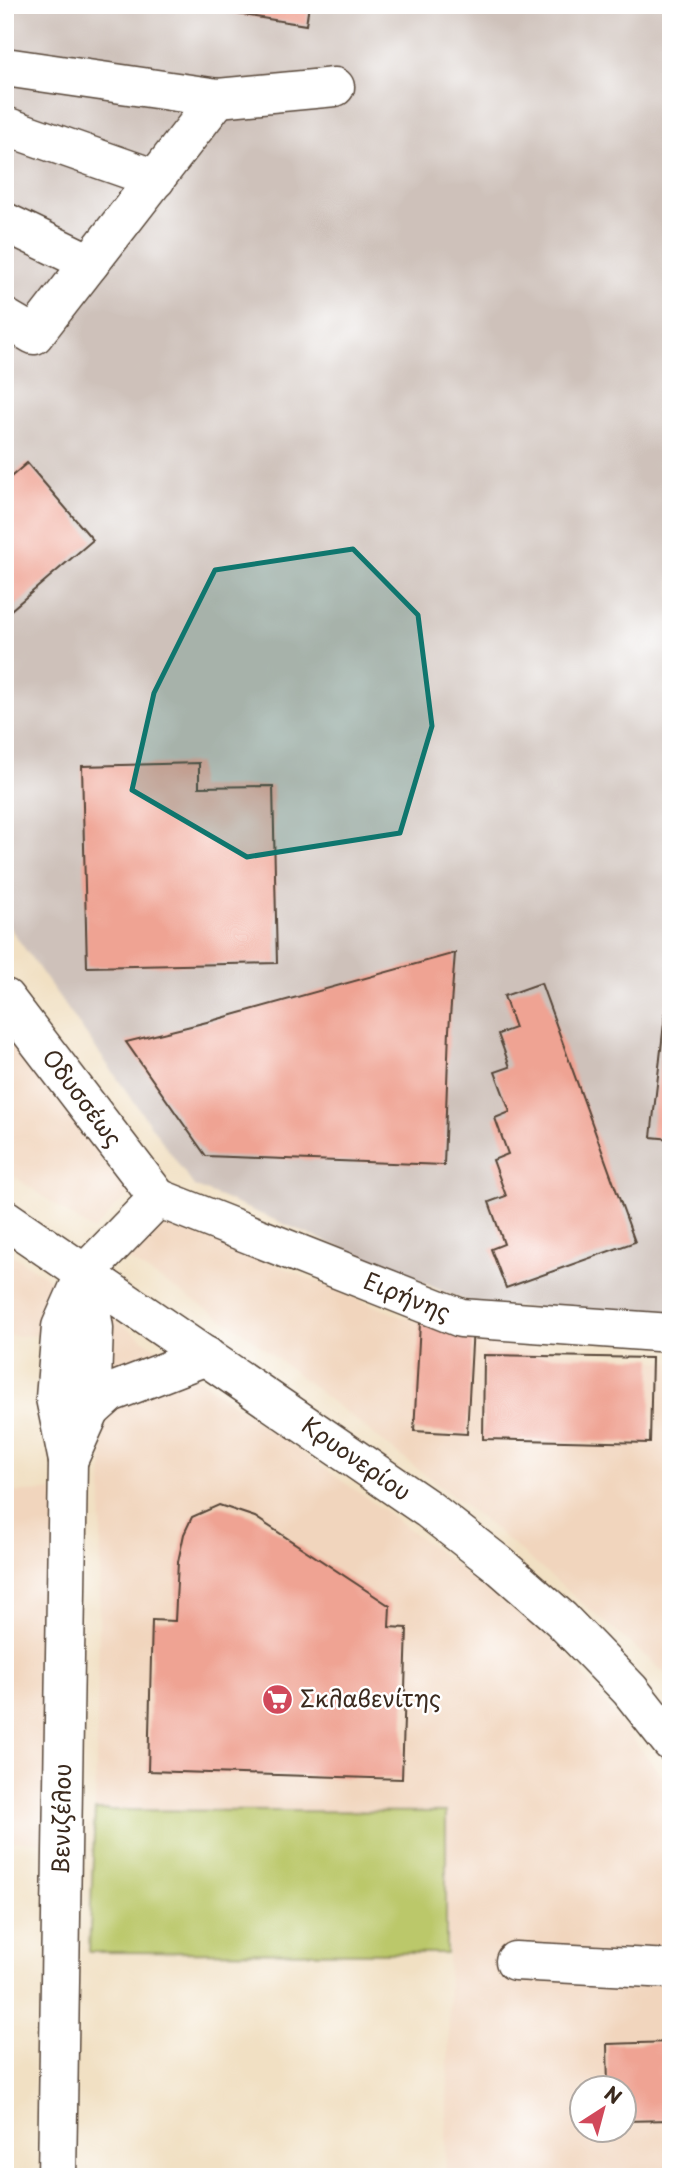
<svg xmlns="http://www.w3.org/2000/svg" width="676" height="2182" font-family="'Playpen Sans',sans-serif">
  <rect width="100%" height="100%" fill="#fff"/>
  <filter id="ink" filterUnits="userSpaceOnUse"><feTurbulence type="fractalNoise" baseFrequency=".0143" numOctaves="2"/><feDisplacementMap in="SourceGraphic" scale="14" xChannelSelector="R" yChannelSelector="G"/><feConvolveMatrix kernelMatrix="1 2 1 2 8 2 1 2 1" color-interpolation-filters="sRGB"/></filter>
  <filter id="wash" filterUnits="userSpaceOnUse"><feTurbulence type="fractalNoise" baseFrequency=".00686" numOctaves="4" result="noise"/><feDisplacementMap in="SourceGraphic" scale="28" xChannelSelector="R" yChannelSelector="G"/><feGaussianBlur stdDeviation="1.57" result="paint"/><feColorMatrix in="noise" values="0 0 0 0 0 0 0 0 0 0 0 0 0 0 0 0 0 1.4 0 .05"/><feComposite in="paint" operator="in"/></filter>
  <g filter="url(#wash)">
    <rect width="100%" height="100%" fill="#f1e0c3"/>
    <g fill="#f1d5bd" fill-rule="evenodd">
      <path d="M 5,1032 L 129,1194 L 93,1231 L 5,1170 Z"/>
      <path d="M 161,1217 L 399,1316 L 512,1347 L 671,1362 L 671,1678 L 498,1532 L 242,1331 L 126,1258 Z"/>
      <path d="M 5,1250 L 59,1286 L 55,1335 L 5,1336 Z"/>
      <path d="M 106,1313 L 386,1512 L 561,1646 L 671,1788 L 671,2177 L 445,2177 L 449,2034 L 446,1812 L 95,1810 ZM 582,2088 L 624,2088 L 624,2130 L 582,2130 Z"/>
      <path d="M 60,1490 L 49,1842 L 5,1841 L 5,1493 Z"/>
    </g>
    <path fill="#cec1ba" d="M 5,5 L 671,5 L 671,1318 L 473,1304 L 194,1186 L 5,921 Z"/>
    <path fill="#bbc86a" stroke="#7b7944" stroke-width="2" d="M 95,1810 L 446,1812 L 446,1953 L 89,1952 Z"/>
    <g id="blocks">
      <g fill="#efa393">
        <path d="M 180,5 L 309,5 L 306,25 Z"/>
        <path d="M 27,463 L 93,540 L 5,615 L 5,482 Z"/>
        <path d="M 199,763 L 199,787 L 273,786 L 277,963 L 87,967 L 82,766 Z"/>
        <path d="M 455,953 L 449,1030 L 444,1165 L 206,1156 L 126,1042 L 211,1021 Z"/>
        <path d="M 541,983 L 635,1242 L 506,1288 L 491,1249 L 504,1244 L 489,1202 L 506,1196 L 493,1160 L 508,1154 L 495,1118 L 510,1112 L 495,1072 L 510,1067 L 498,1034 L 515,1028 L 504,996 Z"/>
        <path d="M 667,997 L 671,997 L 671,1139 L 651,1137 Z"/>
        <path d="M 420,1323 L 473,1326 L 467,1434 L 414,1431 Z"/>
        <path d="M 484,1355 L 652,1358 L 650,1443 L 483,1439 Z"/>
        <path d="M 219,1505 L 255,1517 L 390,1606 L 389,1627 L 407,1628 L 402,1779 L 148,1771 L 152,1620 L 175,1621 L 178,1562 L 184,1534 L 192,1517 Z"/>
        <path d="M 671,2042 L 671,2120 L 624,2121 L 624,2088 L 608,2088 L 607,2044 Z"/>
        <path d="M 666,2166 L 671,2166 L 671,2177 L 665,2177 Z"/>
      </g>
    </g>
  </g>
  <g filter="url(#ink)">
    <use href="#blocks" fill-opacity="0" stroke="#564537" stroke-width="2"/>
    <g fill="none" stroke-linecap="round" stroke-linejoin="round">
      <defs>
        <g id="minor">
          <path d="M 5,67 L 218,98 L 335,87"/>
          <path d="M 5,126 L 156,179"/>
          <path d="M 5,222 L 90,263"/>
          <path d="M 5,318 L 34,335 L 218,98"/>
          <path d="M 5,998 L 158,1198"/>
          <path d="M 158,1198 L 461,1318 L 671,1333"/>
          <path d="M 85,1273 L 94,1328 L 91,1410 L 68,1461 L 55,1398 L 61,1327 L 85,1273 L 158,1198"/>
          <path d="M 515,1961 L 671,1969"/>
          <path d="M 57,2177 L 68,1461"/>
        </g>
        <g id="major">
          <path d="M 5,1219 L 428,1509 L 498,1564 L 561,1619 L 630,1690 L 671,1742"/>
          <path d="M 91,1410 L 110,1393 L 206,1356"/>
        </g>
      </defs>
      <use href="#minor" stroke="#564537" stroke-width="41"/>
      <use href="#major" stroke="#564537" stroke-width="41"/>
      <use href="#minor" stroke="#fff" stroke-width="38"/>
      <use href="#major" stroke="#fff" stroke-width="38"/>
    </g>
  </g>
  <path fill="#0f766e" fill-opacity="0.2" stroke="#0f766e" stroke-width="5" stroke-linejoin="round" d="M 353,549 L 418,615 L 432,726 L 400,833 L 247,857 L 132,790 L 154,693 L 215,570 Z"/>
  <defs>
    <symbol id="supermarket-disc" viewBox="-11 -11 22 22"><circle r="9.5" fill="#d1495b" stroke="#fff"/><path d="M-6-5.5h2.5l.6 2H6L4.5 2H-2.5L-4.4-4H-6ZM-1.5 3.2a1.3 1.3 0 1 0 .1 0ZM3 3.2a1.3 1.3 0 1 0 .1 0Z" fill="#fff"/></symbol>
  </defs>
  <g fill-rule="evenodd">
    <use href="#supermarket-disc" x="260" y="1682" width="35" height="35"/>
  </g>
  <g text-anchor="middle" stroke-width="5" stroke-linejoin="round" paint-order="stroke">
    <g font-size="23" fill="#3b2a1e" stroke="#fff">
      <text transform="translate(82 1098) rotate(53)" y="8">Οδυσσέως</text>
      <text transform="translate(407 1297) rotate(22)" y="8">Ειρήνης</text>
      <text transform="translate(356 1459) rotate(35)" y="8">Κρυονερίου</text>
      <text transform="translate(62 1819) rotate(-89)" y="8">Βενιζέλου</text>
    </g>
    <g font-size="23" fill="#3b2a1e" stroke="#fff" text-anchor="start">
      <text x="300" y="1707">Σκλαβενίτης</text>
    </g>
  </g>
  <rect width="676" height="2182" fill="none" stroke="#fff" stroke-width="28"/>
  <g transform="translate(603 2109) rotate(36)"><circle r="33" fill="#ffffff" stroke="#b1aaa5" stroke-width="2"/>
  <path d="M0-5L12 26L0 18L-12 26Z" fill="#d1495b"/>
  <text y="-10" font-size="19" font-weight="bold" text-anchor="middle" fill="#3b2a1e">N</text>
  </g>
</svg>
